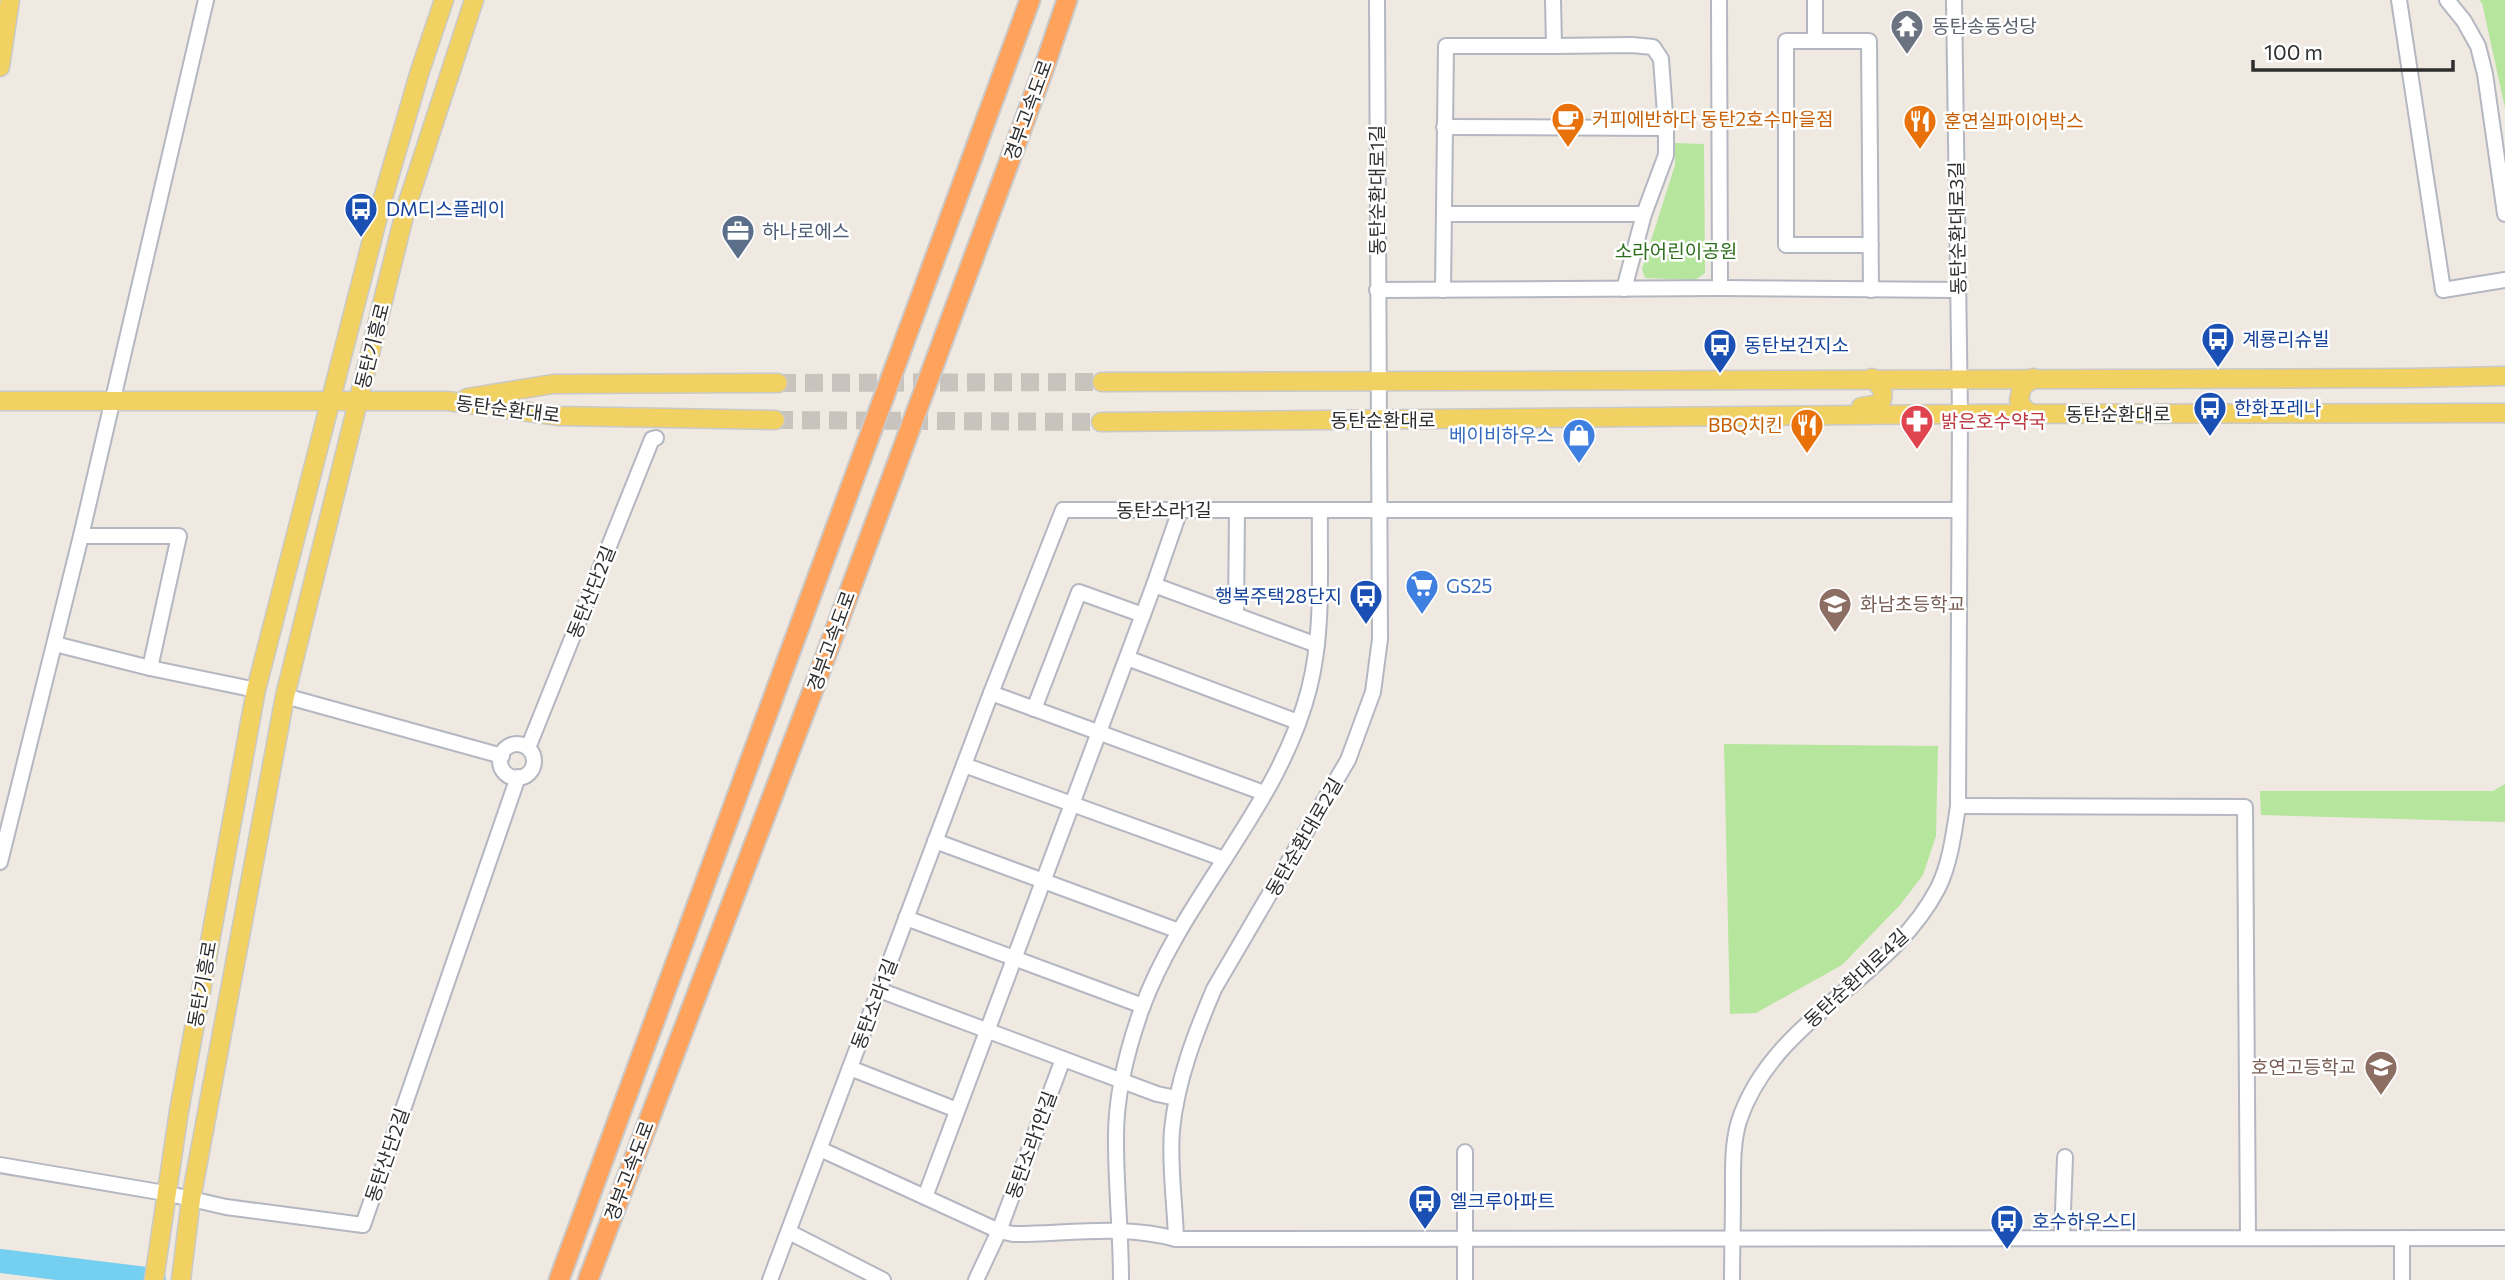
<svg xmlns="http://www.w3.org/2000/svg" width="2505" height="1280" font-family="Commissioner,'Noto Sans KR',sans-serif">
  <rect width="100%" height="100%" fill="#efe9e1"/>
  <g fill="#b6e59e">
    <path d="M 2479,0 L 2505,0 L 2505,108 L 2482,3 Z"/>
    <path d="M 1675,143 L 1704,144 L 1705,273 L 1695,280 L 1645,278 L 1642,269 L 1675,165 Z"/>
    <path d="M 1724,744 L 1938,746 L 1936,836 L 1923,875 L 1900,905 L 1842,965 L 1756,1013 L 1730,1014 Z"/>
    <path d="M 2505,784 L 2505,822 L 2261,815 L 2260,791 L 2493,791 Z"/>
  </g>
  <g fill="none" stroke-linecap="round" stroke-linejoin="round">
    <path stroke="#75cff0" stroke-width="24" d="M 0,1261 L 154,1280"/>
    <g stroke="#c8c4bd" stroke-width="18" stroke-dasharray="18 9" stroke-linecap="butt">
      <path d="M 778,383 L 1102,382"/>
      <path d="M 775,420 L 1101,422"/>
    </g>
    <defs>
      <g id="minor">
        <path d="M 1815,0 L 1815,41"/>
        <path d="M 2399,0 L 2443,290 L 2505,280"/>
        <path d="M 2447,0 L 2464,21 L 2478,46 L 2485,74 L 2505,214"/>
        <path d="M 1554,46 L 1632,45 L 1653,47 L 1661,59 L 1666,128"/>
        <path d="M 1444,127 L 1666,128 L 1666,155 L 1644,214 L 1444,214"/>
        <path d="M 1871,245 L 1786,245 L 1786,41 L 1869,41 C 1869,124 1870,207 1871,290"/>
        <path d="M 1720,288 L 1958,290"/>
        <path d="M 1624,289 L 1644,214"/>
        <path d="M 1377,290 L 1720,288 L 1719,0"/>
        <path d="M 1443,290 L 1446,46 L 1554,46 L 1553,0"/>
        <path d="M 81,536 L 179,536 L 150,668"/>
        <path d="M 1154,585 L 1317,645"/>
        <path d="M 1236,615 L 1237,510"/>
        <path d="M 55,644 L 150,668 L 256,690"/>
        <path d="M 1127,658 L 1298,722"/>
        <path d="M 991,693 L 1264,793"/>
        <path d="M 285,696 L 502,756"/>
        <path d="M 1034,709 L 1079,592 L 1143,615"/>
        <circle cx="517" cy="761" r="17"/>
        <path d="M 528,748 L 652,439 L 656,438"/>
        <path d="M 964,765 L 1224,859"/>
        <path d="M 1958,806 L 2245,807 L 2248,1238"/>
        <path d="M 935,841 L 1179,931"/>
        <path d="M 0,862 L 81,536 L 206,0"/>
        <path d="M 906,918 L 1143,1006"/>
        <path d="M 879,990 L 1157,1094 L 1176,1098"/>
        <path d="M 850,1068 L 957,1110"/>
        <path d="M 820,1149 L 999,1231 L 1013,1234 C 1066,1234 1124,1224 1176,1239 L 2505,1238"/>
        <path d="M 0,1165 L 165,1193 L 226,1207 L 363,1225 L 518,777"/>
        <path d="M 925,1197 L 1154,585 L 1180,510"/>
        <path d="M 789,1232 L 883,1280"/>
        <path d="M 2062,1238 L 2065,1157"/>
        <path d="M 1176,1239 C 1175,1203 1169,1165 1172,1130 C 1177,1080 1195,1034 1214,989 L 1348,760 L 1373,692 L 1380,639 L 1377,0"/>
        <path d="M 770,1280 L 991,693 L 1063,510 L 1959,510"/>
        <path d="M 976,1280 L 999,1231 L 1063,1059"/>
        <path d="M 1121,1280 C 1121,1234 1116,1188 1116,1142 C 1115,1097 1127,1050 1142,1008 C 1184,895 1279,807 1309,689 C 1324,631 1319,569 1320,510"/>
        <path d="M 1465,1280 L 1465,1152"/>
        <path d="M 1732,1280 C 1732,1252 1733,1223 1733,1195 C 1733,1170 1732,1144 1739,1121 C 1773,1018 1890,981 1938,888 C 1950,864 1954,833 1958,806 L 1960,414 L 1954,0"/>
        <path d="M 2402,1280 L 2402,1238"/>
      </g>
      <g id="major">
        <path d="M 0,67 L 10,0"/>
        <path d="M 1102,382 L 2411,378 L 2505,376"/>
        <path d="M 467,398 L 553,384 L 778,383"/>
        <path d="M 0,401 L 447,401 L 559,416 L 775,420"/>
        <path d="M 1861,407 L 1880,404 C 1886,393 1881,386 1872,378"/>
        <path d="M 2032,414 L 2023,408 L 2019,400 L 2022,387 L 2033,378"/>
        <path d="M 1101,422 L 1960,414 L 2505,413"/>
        <path d="M 154,1280 L 179,1111 L 256,690 L 381,205 L 420,71 L 444,0"/>
        <path d="M 181,1280 L 191,1199 L 285,696 L 406,208 L 474,0"/>
      </g>
      <g id="highway">
        <path d="M 559,1280 L 1030,0"/>
        <path d="M 588,1280 L 813,690 L 1044,68 L 1067,0"/>
      </g>
    </defs>
    <use href="#minor" stroke="#b4b7c1" stroke-width="18"/>
    <use href="#major" stroke="#c9c9c9" stroke-width="21"/>
    <use href="#highway" stroke="#c9c9c9" stroke-width="23"/>
    <use href="#minor" stroke="#fff" stroke-width="14"/>
    <use href="#major" stroke="#f2d163" stroke-width="18"/>
    <use href="#highway" stroke="#ffa35c" stroke-width="19"/>
  </g>
  <defs>
    <symbol id="temple-pin" viewBox="-11 -11 22 30"><path d="M0 17L-7.5 6A9.5 9.5 0 1 1 7.5 6Z" fill="#6b7280" stroke="#fff"/><path d="M0-6L5-2H3V0L6.5 2.5H4V6H1.5V3h-3V6H-4V2.5H-6.5L-3 0V-2H-5Z" fill="#fff"/></symbol>
    <symbol id="cafe-pin" viewBox="-11 -11 22 30"><path d="M0 17L-7.5 6A9.5 9.5 0 1 1 7.5 6Z" fill="#e8710a" stroke="#fff"/><path d="M-5.5-4.5H6V0H3Q3 3.5 0 3.5H-2.5Q-5.5 3.5-5.5 0ZM3-3.2v2h1.7v-2ZM-6 4.5H4V6H-6Z" fill="#fff"/></symbol>
    <symbol id="restaurant-pin" viewBox="-11 -11 22 30"><path d="M0 17L-7.5 6A9.5 9.5 0 1 1 7.5 6Z" fill="#e8710a" stroke="#fff"/><path d="M-5-6h1v4h1v-4h1v4h1v-4h1v5L-1.5 .5V6h-2V.5L-5-1ZM5-6V6H3V1.5H1.5Q1.5-4 5-6Z" fill="#fff"/></symbol>
    <symbol id="bus-pin" viewBox="-11 -11 22 30"><path d="M0 17L-7.5 6A9.5 9.5 0 1 1 7.5 6Z" fill="#1a4fb4" stroke="#fff"/><path d="M-5-6H5V4H4V6H2V4H-2V6H-4V4H-5ZM-3.5-4V0h7V-4ZM-3.5 1.2v1.5H-2V1.2ZM2 1.2v1.5H3.5V1.2Z" fill="#fff"/></symbol>
    <symbol id="office-pin" viewBox="-11 -11 22 30"><path d="M0 17L-7.5 6A9.5 9.5 0 1 1 7.5 6Z" fill="#5c6f8a" stroke="#fff"/><path d="M-6-3h4V-5.5h4V-3h4V5H-6ZM-1-4.5V-3h2v-1.5ZM-6 0V1H6V0Z" fill="#fff"/></symbol>
    <symbol id="pharmacy-pin" viewBox="-11 -11 22 30"><path d="M0 17L-7.5 6A9.5 9.5 0 1 1 7.5 6Z" fill="#e0444e" stroke="#fff"/><path d="M-2-6h4v4h4v4h-4v4h-4v-4h-4v-4h4Z" fill="#fff"/></symbol>
    <symbol id="shop-pin" viewBox="-11 -11 22 30"><path d="M0 17L-7.5 6A9.5 9.5 0 1 1 7.5 6Z" fill="#3f7fe0" stroke="#fff"/><path d="M-5-2.5h2.3a2.7 3.5 0 0 1 5.4 0H5L5.5 6h-11ZM-1.5-2.5h3a1.5 2.3 0 0 0-3 0Z" fill="#fff"/></symbol>
    <symbol id="supermarket-pin" viewBox="-11 -11 22 30"><path d="M0 17L-7.5 6A9.5 9.5 0 1 1 7.5 6Z" fill="#3f7fe0" stroke="#fff"/><path d="M-6-5.5h2.5l.6 2H6L4.5 2H-2.5L-4.4-4H-6ZM-1.5 3.2a1.3 1.3 0 1 0 .1 0ZM3 3.2a1.3 1.3 0 1 0 .1 0Z" fill="#fff"/></symbol>
    <symbol id="school-pin" viewBox="-11 -11 22 30"><path d="M0 17L-7.5 6A9.5 9.5 0 1 1 7.5 6Z" fill="#8d6e63" stroke="#fff"/><path d="M0-5L7-2L0 1L-7-2ZM-4 1L0 2.5L4 1V4Q0 6-4 4Z" fill="#fff"/></symbol>
  </defs>
  <g fill-rule="evenodd">
    <use href="#temple-pin" x="1888" y="7" width="38" height="52"/>
    <use href="#cafe-pin" x="1549" y="100" width="38" height="52"/>
    <use href="#restaurant-pin" x="1901" y="102" width="38" height="52"/>
    <use href="#bus-pin" x="342" y="190" width="38" height="52"/>
    <use href="#office-pin" x="719" y="212" width="38" height="52"/>
    <use href="#bus-pin" x="2199" y="320" width="38" height="52"/>
    <use href="#bus-pin" x="1701" y="326" width="38" height="52"/>
    <use href="#bus-pin" x="2191" y="389" width="38" height="52"/>
    <use href="#pharmacy-pin" x="1898" y="402" width="38" height="52"/>
    <use href="#restaurant-pin" x="1788" y="406" width="38" height="52"/>
    <use href="#shop-pin" x="1560" y="416" width="38" height="52"/>
    <use href="#supermarket-pin" x="1403" y="567" width="38" height="52"/>
    <use href="#bus-pin" x="1347" y="577" width="38" height="52"/>
    <use href="#school-pin" x="1816" y="585" width="38" height="52"/>
    <use href="#school-pin" x="2362" y="1048" width="38" height="52"/>
    <use href="#bus-pin" x="1406" y="1182" width="38" height="52"/>
    <use href="#bus-pin" x="1988" y="1202" width="38" height="52"/>
  </g>
  <g text-anchor="middle" stroke-width="5" stroke-linejoin="round" paint-order="stroke">
    <g font-size="19" fill="#5b616d" stroke="#fff" text-anchor="start">
      <text x="1932" y="33">동탄송동성당</text>
    </g>
    <g font-size="19" fill="#2e2e2e" stroke="#fff">
      <text transform="translate(1028 110) rotate(-70)" y="7">경부고속도로</text>
      <text transform="translate(1377 190) rotate(-90)" y="7">동탄순환대로1길</text>
      <text transform="translate(1957 228) rotate(-91)" y="7">동탄순환대로3길</text>
      <text transform="translate(372 346) rotate(-76)" y="7">동탄기흥로</text>
      <text transform="translate(508 409) rotate(7)" y="7">동탄순환대로</text>
      <text x="2118" y="421">동탄순환대로</text>
      <text x="1383" y="427">동탄순환대로</text>
      <text x="1164" y="517">동탄소라1길</text>
      <text transform="translate(591 592) rotate(-68)" y="7">동탄산단2길</text>
      <text transform="translate(831 641) rotate(-70)" y="7">경부고속도로</text>
      <text transform="translate(1304 837) rotate(-60)" y="7">동탄순환대로2길</text>
      <text transform="translate(1856 978) rotate(-43)" y="7">동탄순환대로4길</text>
      <text transform="translate(202 984) rotate(-80)" y="7">동탄기흥로</text>
      <text transform="translate(874 1004) rotate(-69)" y="7">동탄소라1길</text>
      <text transform="translate(1031 1145) rotate(-70)" y="7">동탄소라1안길</text>
      <text transform="translate(387 1155) rotate(-71)" y="7">동탄산단2길</text>
      <text transform="translate(629 1171) rotate(-69)" y="7">경부고속도로</text>
    </g>
    <g font-size="19" fill="#c56008" stroke="#fff" text-anchor="start">
      <text x="1592" y="126">커피에반하다 동탄2호수마을점</text>
      <text x="1944" y="128">훈연실파이어박스</text>
      <text x="1783" y="432" text-anchor="end">BBQ치킨</text>
    </g>
    <g font-size="19" fill="#164399" stroke="#fff" text-anchor="start">
      <text x="386" y="216">DM디스플레이</text>
      <text x="2242" y="346">계룡리슈빌</text>
      <text x="1744" y="352">동탄보건지소</text>
      <text x="2234" y="415">한화포레나</text>
      <text x="1342" y="603" text-anchor="end">행복주택28단지</text>
      <text x="1450" y="1208">엘크루아파트</text>
      <text x="2032" y="1228">호수하우스디</text>
    </g>
    <g font-size="19" fill="#4e5e75" stroke="#fff" text-anchor="start">
      <text x="762" y="238">하나로에스</text>
    </g>
    <g font-size="19" fill="#2c6e1b" stroke="#fff">
      <text x="1676" y="258">소라어린이공원</text>
    </g>
    <g font-size="19" fill="#be3a42" stroke="#fff" text-anchor="start">
      <text x="1941" y="428">밝은호수약국</text>
    </g>
    <g font-size="19" fill="#366cbe" stroke="#fff" text-anchor="end">
      <text x="1554" y="442">베이비하우스</text>
      <text x="1446" y="593" text-anchor="start">GS25</text>
    </g>
    <g font-size="19" fill="#785e54" stroke="#fff" text-anchor="start">
      <text x="1860" y="611">화남초등학교</text>
      <text x="2356" y="1074" text-anchor="end">호연고등학교</text>
    </g>
  </g>
  <path d="M2253 60v10h200v-10" fill="none" stroke="#2e2e2e" stroke-width="3.5"/>
  <text x="2264" y="60" font-size="21" fill="#2e2e2e" stroke="#ffffff" stroke-width="5" paint-order="stroke">100 m</text>
</svg>
